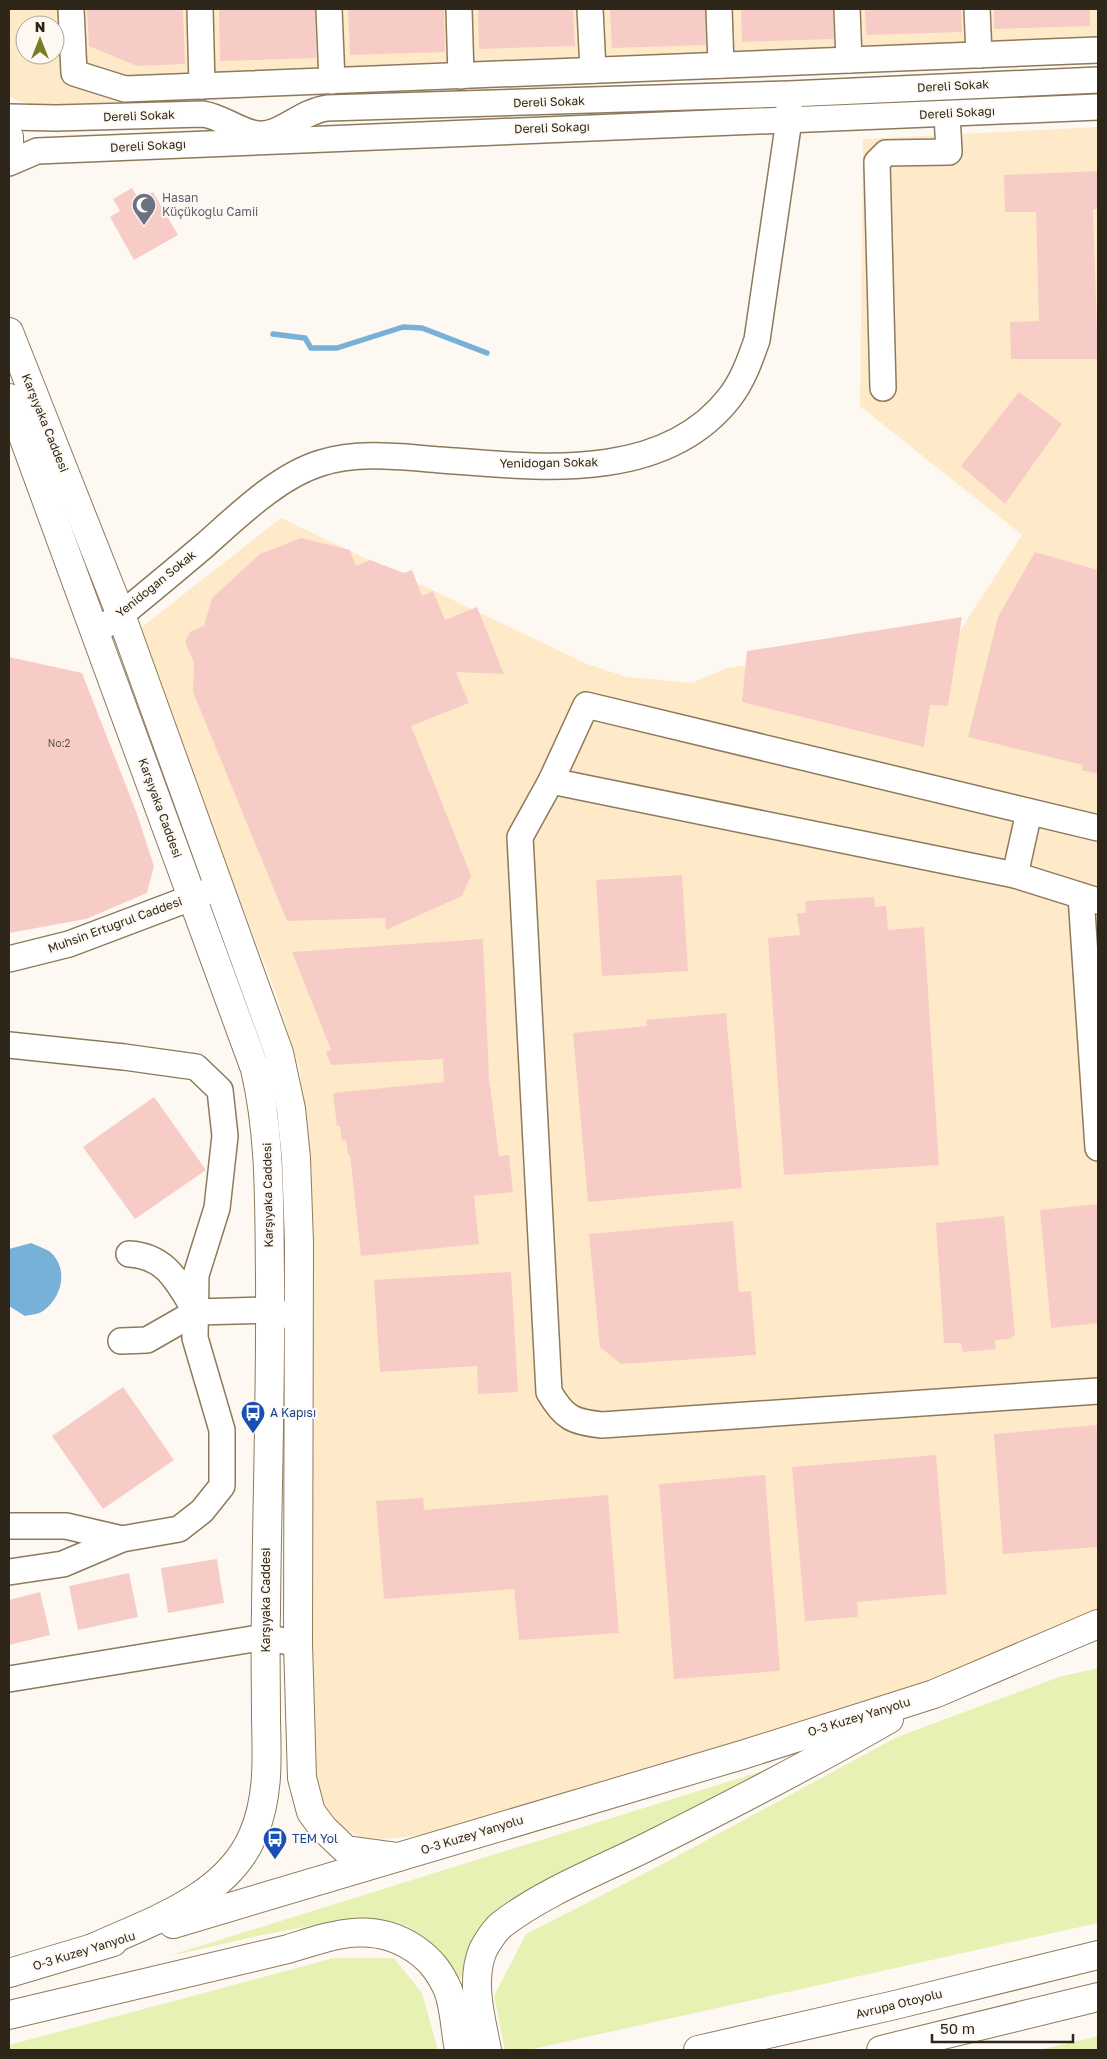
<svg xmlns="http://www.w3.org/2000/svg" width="1107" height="2059" font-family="'Golos Text',sans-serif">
  <rect width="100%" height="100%" fill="#fdf9f2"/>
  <g fill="#feeac9" fill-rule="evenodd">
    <path d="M 9,9 L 1098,9 L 1098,62 L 35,107 L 9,97 ZM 25,25 L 55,25 L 55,55 L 25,55 Z"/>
    <path d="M 1098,127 L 1098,1615 L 965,1669 L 882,1698 L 626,1777 L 418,1836 L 382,1839 L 359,1837 L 339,1826 L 308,1787 L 308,1152 L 300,1071 L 275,991 L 139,639 L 142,627 L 281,518 L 587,664 L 627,677 L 692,683 L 727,668 L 958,634 L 1022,535 L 860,406 L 863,139 Z"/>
  </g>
  <g fill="#e7f1b3">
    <path d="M 1098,1668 L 1098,1923 L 528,2050 L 505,2050 L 494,1996 L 526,1934 L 659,1866 L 897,1737 L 1059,1677 Z"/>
    <path d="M 801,1759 L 476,1940 L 459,1981 C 450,1972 415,1929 407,1926 C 355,1907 225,1945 168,1956 Z"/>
    <path d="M 334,1958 L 394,1958 L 422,1993 L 438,2050 L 9,2050 L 9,2045 Z"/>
    <path d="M 1098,2036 L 1098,2050 L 1039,2050 Z"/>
  </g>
  <path fill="#77b1d8" d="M 31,1243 C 37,1246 44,1248 49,1251 C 69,1267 63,1297 43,1311 C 39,1314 30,1315 25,1316 L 9,1306 L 9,1249 Z"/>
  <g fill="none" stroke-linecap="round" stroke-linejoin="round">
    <path stroke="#77b1d8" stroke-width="5.5" d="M 273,334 L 305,338 L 311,348 L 337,348 L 403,327 L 422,328 L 487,353"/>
  </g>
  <g fill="#f7ccc6">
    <path d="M 87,9 L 183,9 L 185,64 L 137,66 L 89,46 Z"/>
    <path d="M 219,9 L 315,9 L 316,58 L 220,61 Z"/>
    <path d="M 348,9 L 444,9 L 445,52 L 350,55 Z"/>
    <path d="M 478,9 L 573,9 L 575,46 L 479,49 Z"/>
    <path d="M 610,9 L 705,9 L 706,45 L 612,48 Z"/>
    <path d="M 741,9 L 833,9 L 834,39 L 742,42 Z"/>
    <path d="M 865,9 L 961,9 L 962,32 L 866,35 Z"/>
    <path d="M 994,9 L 1090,9 L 1090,26 L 994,29 Z"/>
    <path d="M 1098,171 L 1098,209 L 1093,209 L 1098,359 L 1011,359 L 1010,322 L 1039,321 L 1036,212 L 1005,212 L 1004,175 Z"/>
    <path d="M 132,188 L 139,200 L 153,192 L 178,235 L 134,260 L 110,217 L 120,211 L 113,199 Z"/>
    <path d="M 1019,392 L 1062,424 L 1005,504 L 961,466 Z"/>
    <path d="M 301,538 L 350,550 L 356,566 L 370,560 L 404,573 L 412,570 L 422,596 L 433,591 L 445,620 L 477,607 L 504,674 L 456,672 L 469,703 L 411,726 L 471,876 L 462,896 L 386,930 L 385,918 L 287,921 L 193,692 L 194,663 L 185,642 L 190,632 L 204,626 L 212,598 L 260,554 Z"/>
    <path d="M 1035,552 L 1098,570 L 1098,774 L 1082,770 L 1083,765 L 968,737 L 998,617 Z"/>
    <path d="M 962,617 L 948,706 L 930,705 L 924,747 L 742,702 L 747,651 Z"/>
    <path d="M 9,657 L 82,673 L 137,814 L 154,866 L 147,893 L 86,919 L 9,933 Z"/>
    <path d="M 682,875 L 688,971 L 602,976 L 596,880 Z"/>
    <path d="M 874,897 L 875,907 L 886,906 L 888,930 L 924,927 L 939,1165 L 784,1175 L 768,938 L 800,935 L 797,913 L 806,913 L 805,901 Z"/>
    <path d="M 483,939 L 489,1077 L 499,1156 L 509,1155 L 513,1192 L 474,1196 L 479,1244 L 361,1256 L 350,1155 L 348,1155 L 346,1140 L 342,1141 L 340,1126 L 337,1126 L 333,1093 L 444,1082 L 443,1059 L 331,1065 L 326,1052 L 331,1050 L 292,952 Z"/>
    <path d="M 726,1013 L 742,1188 L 588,1202 L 573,1033 L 647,1026 L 646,1020 Z"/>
    <path d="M 154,1097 L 206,1170 L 135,1219 L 83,1147 Z"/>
    <path d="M 1098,1204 L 1098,1323 L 1051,1328 L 1040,1210 Z"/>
    <path d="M 1004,1216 L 1015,1335 L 1009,1339 L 995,1340 L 996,1349 L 963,1352 L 961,1343 L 944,1343 L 936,1223 Z"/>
    <path d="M 733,1221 L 739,1292 L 751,1291 L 756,1355 L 621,1364 L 600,1347 L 589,1234 Z"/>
    <path d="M 511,1272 L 518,1392 L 478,1394 L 477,1366 L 380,1372 L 374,1280 Z"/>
    <path d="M 123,1387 L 174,1460 L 103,1509 L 52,1436 Z"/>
    <path d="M 1098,1425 L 1098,1547 L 1003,1554 L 994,1434 Z"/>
    <path d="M 936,1455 L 947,1594 L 857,1602 L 858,1617 L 805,1621 L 792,1467 Z"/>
    <path d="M 765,1475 L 780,1671 L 674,1679 L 659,1484 Z"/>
    <path d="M 608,1495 L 619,1633 L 519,1640 L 514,1589 L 384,1599 L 376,1501 L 423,1498 L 424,1510 Z"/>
    <path d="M 217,1559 L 224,1603 L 168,1613 L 161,1568 Z"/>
    <path d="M 129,1573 L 138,1617 L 78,1630 L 69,1586 Z"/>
    <path d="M 40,1592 L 50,1635 L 9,1645 L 9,1600 Z"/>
  </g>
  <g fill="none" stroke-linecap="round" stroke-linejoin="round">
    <defs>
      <g id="minor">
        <path d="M 71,9 L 74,73 L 125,89 L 1098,50"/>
        <path d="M 200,9 L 202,86"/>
        <path d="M 329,9 L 332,81"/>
        <path d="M 459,9 L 461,76"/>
        <path d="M 590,9 L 593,70"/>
        <path d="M 719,9 L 721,65"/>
        <path d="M 847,9 L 849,60"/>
        <path d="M 977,9 L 979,55"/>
        <path d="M 9,117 L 56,118 L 203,114 C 223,117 239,132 258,134 C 281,136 300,112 327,108 L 789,94 L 1098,80"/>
        <path d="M 9,163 L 37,151 L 1098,107"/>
        <path d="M 883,388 L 877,162 L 886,153 L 949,152 L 947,114"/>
        <path d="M 95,632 L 121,615 C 149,592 177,569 205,545 C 238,516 278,476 321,463 C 360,451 401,457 441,460 C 536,467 663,484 730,397 C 743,380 750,360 757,340 L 789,120 L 789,104"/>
        <path d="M 551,781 L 520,837 L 549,1392 C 564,1418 573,1422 602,1425 L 1098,1391"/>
        <path d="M 1098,828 L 586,705 L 551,781 L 1015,875 L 1098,901"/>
        <path d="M 1015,875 L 1029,812"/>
        <path d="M 1081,896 L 1098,1148"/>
        <path d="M 9,959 L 69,944 L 212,890"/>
        <path d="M 9,1045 L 124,1057 L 196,1067 L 220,1090 L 225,1136 L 217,1208 L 196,1275 L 195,1338 L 222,1430 L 222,1486 L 202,1511 L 179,1529 L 122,1539 L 63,1564 L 9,1572"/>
        <path d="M 129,1254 C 167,1256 178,1283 196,1312"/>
        <path d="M 121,1341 L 147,1340 L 196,1312 L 270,1310 L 299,1319"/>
        <path d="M 9,1526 L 66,1526 L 122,1539"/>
        <path d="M 9,1679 L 265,1637 L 298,1644"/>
      </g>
      <g id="major">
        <path d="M 9,137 L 9,154"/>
        <path d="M 9,332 L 121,615 L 279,1053 L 291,1109 L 296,1158 L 299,1243 L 298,1644 L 302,1778 L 311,1812 L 323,1828 L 346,1850 L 398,1857"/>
        <path d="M 9,398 L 255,1069 C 271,1137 269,1207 270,1277 C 271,1389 267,1501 266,1612 C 265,1648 266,1684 266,1720 C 267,1759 269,1798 253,1835 C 227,1897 152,1921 95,1947"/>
        <path d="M 173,1924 L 742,1755 L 934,1694 L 1098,1624"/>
        <path d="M 9,1973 L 113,1942"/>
        <path d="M 9,2015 L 288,1949 C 333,1935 373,1920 415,1949 C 431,1960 440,1972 448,1990 C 455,2008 455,2031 459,2050"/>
        <path d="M 487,2050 C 481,2018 470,1981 483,1950 C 487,1942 495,1930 501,1925 C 542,1893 598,1871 645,1848 C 727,1807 809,1765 889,1719"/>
      </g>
      <g id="highway">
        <path d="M 698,2050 L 895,2005 L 1098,1955"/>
        <path d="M 881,2050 L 1098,1997"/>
      </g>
    </defs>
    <use href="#minor" stroke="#8d7a5b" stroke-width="28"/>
    <use href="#major" stroke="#8d7a5b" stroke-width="30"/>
    <use href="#highway" stroke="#8d7a5b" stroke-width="30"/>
    <use href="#minor" stroke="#fff" stroke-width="25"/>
    <use href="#major" stroke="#fff" stroke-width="28"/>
    <use href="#highway" stroke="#fff" stroke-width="28"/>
  </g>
  <defs>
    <symbol id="mosque-pin" viewBox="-11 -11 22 30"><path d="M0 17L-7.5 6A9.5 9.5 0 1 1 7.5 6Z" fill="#6b7280" stroke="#fdf9f2"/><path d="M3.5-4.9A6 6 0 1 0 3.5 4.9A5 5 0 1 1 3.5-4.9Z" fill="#fff"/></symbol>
    <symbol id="bus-pin" viewBox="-11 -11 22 30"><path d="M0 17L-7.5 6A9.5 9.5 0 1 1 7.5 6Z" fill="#1a4fb4" stroke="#fdf9f2"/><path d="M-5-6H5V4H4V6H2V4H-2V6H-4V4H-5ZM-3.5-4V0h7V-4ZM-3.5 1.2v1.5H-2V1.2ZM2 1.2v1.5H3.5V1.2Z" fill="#fff"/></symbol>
  </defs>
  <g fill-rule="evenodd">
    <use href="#mosque-pin" x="130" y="191" width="28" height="38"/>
    <use href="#bus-pin" x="239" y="1399" width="28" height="38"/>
    <use href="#bus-pin" x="261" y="1825" width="28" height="38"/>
  </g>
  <g text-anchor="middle" stroke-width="4" stroke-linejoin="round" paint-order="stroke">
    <g font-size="10" fill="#605044">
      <text x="59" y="747">No:2</text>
    </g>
    <g font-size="12" fill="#2d2619" stroke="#fdf9f2">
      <text transform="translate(953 86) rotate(-3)" y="4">Dereli Sokak</text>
      <text transform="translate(549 102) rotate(-2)" y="4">Dereli Sokak</text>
      <text transform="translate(957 113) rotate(-3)" y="4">Dereli Sokağı</text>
      <text transform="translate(139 116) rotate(-2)" y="4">Dereli Sokak</text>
      <text transform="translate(552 128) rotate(-2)" y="4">Dereli Sokağı</text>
      <text transform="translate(148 146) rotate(-3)" y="4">Dereli Sokağı</text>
      <text transform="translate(45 423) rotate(68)" y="4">Karşıyaka Caddesi</text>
      <text transform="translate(549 463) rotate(-1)" y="4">Yenidoğan Sokak</text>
      <text transform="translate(156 584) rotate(-39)" y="4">Yenidoğan Sokak</text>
      <text transform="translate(160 808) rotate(70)" y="4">Karşıyaka Caddesi</text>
      <text transform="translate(115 925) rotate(-20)" y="4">Muhsin Ertuğrul Caddesi</text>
      <text transform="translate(268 1195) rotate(-91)" y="4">Karşıyaka Caddesi</text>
      <text transform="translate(266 1600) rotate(-90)" y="4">Karşıyaka Caddesi</text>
      <text transform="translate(859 1717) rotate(-17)" y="4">O-3 Kuzey Yanyolu</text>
      <text transform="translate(472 1835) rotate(-17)" y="4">O-3 Kuzey Yanyolu</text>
      <text transform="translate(84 1951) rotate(-17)" y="4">O-3 Kuzey Yanyolu</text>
      <text transform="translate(899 2004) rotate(-14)" y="4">Avrupa Otoyolu</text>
    </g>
    <g font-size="12" fill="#5b616d" stroke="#fdf9f2" text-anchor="start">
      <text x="162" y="202">Hasan<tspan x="162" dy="14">Küçükoğlu Camii</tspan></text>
    </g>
    <g font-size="12" fill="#164399" stroke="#fdf9f2" text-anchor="start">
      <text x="270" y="1417">A Kapısı</text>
      <text x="292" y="1843">TEM Yol</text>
    </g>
  </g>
  <rect width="1107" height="2059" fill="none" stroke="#2d2619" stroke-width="20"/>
  <g transform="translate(40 40)"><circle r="24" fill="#fdf9f2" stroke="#aaa59b"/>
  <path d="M0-4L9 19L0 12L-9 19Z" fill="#797c25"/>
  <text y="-8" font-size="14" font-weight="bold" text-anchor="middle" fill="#2d2619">N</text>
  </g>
  <path d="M932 2034v8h141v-8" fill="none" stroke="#2d2619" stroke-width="2.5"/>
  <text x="940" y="2034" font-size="15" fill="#2d2619" stroke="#fdf9f2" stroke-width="4" paint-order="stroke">50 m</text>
</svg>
